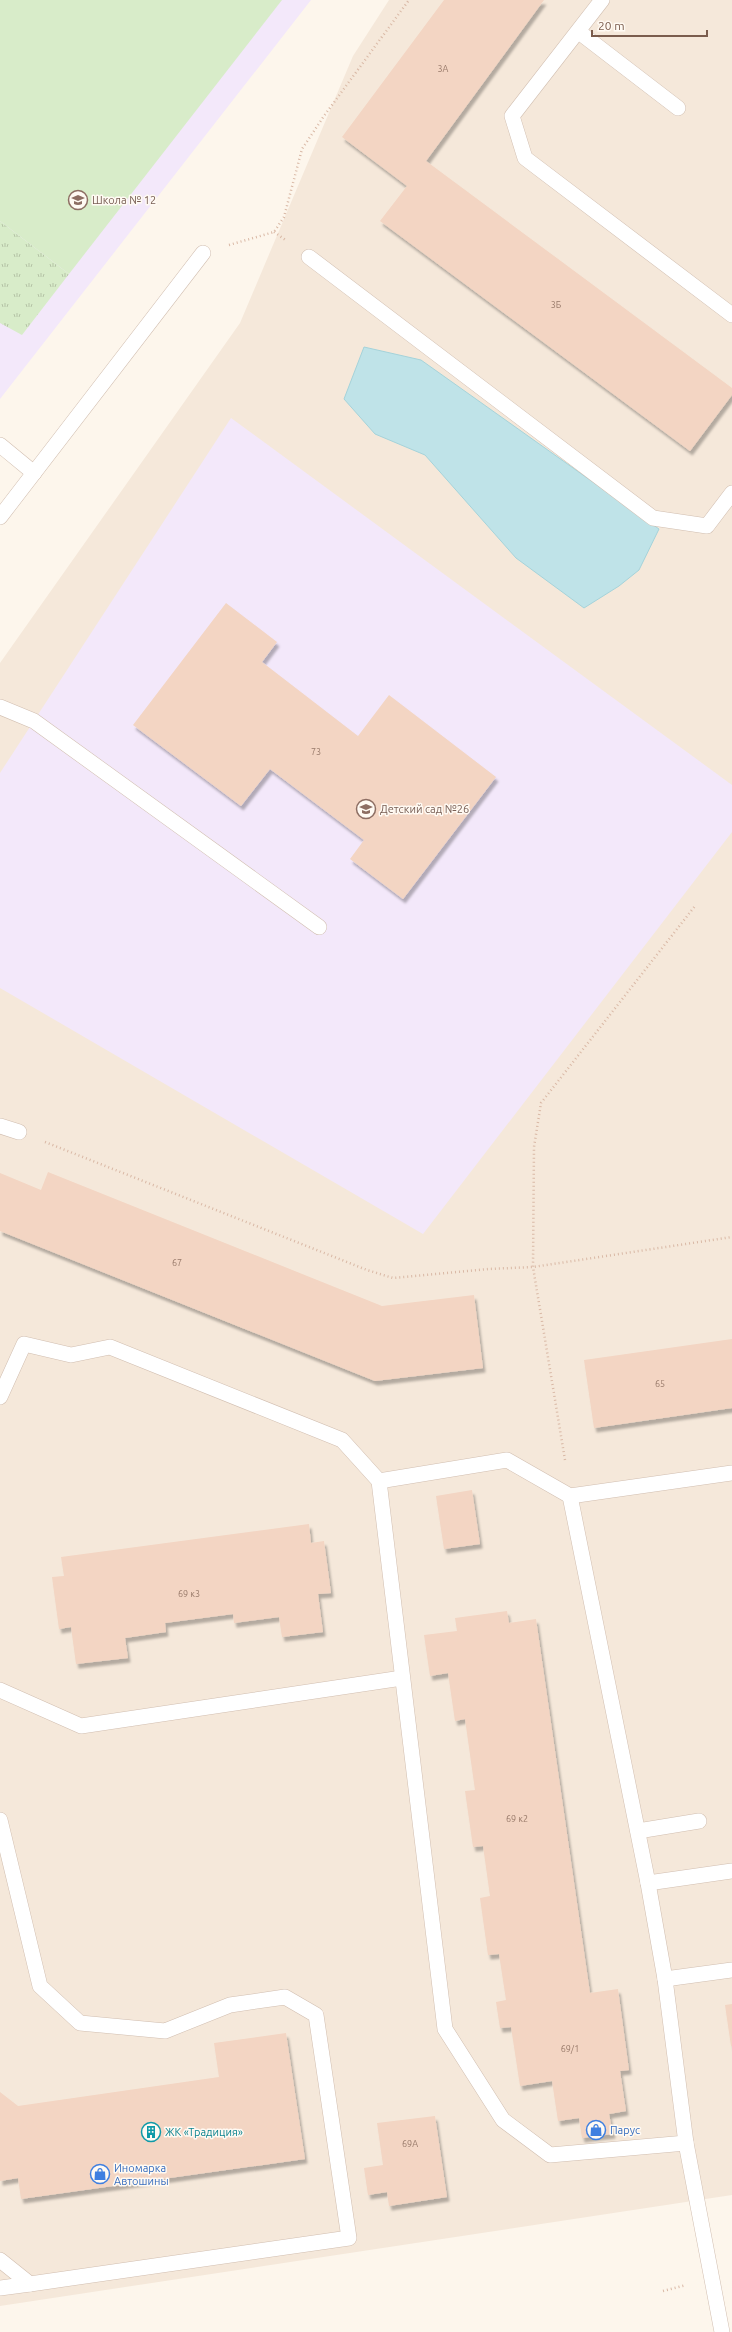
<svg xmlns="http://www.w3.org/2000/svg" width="732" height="2332" font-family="Ubuntu,sans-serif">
  <defs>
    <pattern id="park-tufts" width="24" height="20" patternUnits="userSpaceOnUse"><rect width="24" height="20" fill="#d8ecc9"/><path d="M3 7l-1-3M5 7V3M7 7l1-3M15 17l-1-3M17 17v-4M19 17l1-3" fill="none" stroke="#b4c2a5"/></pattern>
    <filter id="shadow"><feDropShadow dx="2.5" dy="4.5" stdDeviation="1" flood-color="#0004"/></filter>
  </defs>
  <rect width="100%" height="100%" fill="#fdf6ec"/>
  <path fill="#f5e8da" d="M 389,0 L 732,0 L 732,2195 L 0,2306 L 0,663 L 240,323 L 353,56 Z"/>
  <g fill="#f3e8fa">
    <path d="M 0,0 L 311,0 L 0,399 Z"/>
    <path d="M 231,418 L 732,785 L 732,832 L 423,1234 L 0,988 L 0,773 Z"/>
  </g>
  <path fill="url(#park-tufts)" d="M 0,221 L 69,274 L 22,335 L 0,323 Z"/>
  <path fill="#d8ecc9" d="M 0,0 L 282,0 L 69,274 L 0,221 Z"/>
  <path fill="#bfe3e8" stroke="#a5d3da" d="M 364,347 L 421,360 L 659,529 L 639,570 L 619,586 L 584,608 L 516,558 L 425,455 L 375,434 L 344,399 Z"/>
  <g fill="#f3d5c3" filter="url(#shadow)">
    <path d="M 444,0 L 544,0 L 426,161 L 732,388 L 732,395 L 690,451 L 380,221 L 407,186 L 342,137 Z"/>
    <path d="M 226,603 L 277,642 L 262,662 L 358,736 L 389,695 L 496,777 L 403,899 L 350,859 L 364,840 L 270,769 L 241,806 L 133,725 Z"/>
    <path d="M 48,1172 L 382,1306 L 474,1295 L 483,1368 L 375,1381 L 0,1231 L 0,1173 L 41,1190 Z"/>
    <path d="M 732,1339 L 732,1408 L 594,1428 L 584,1360 Z"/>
    <path d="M 472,1490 L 480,1544 L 444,1549 L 436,1496 Z"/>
    <path d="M 309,1524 L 311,1543 L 324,1541 L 331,1593 L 318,1594 L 323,1632 L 282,1637 L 279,1617 L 234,1623 L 233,1614 L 165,1623 L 166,1632 L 125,1638 L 128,1658 L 76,1664 L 71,1627 L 59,1629 L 52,1577 L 64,1576 L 61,1557 Z"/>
    <path d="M 507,1611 L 509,1623 L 536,1619 L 590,1993 L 618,1989 L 629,2070 L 620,2071 L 626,2111 L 609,2114 L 613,2134 L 582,2138 L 579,2118 L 558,2121 L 552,2081 L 520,2086 L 511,2027 L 500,2028 L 496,2002 L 506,2000 L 499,1954 L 488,1955 L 480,1898 L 490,1896 L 483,1846 L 473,1847 L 465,1791 L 475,1790 L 465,1719 L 455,1721 L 448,1673 L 430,1676 L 424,1635 L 457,1631 L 455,1618 Z"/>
    <path d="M 732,2004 L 732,2046 L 731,2046 L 725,2005 Z"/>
    <path d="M 286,2033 L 305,2159 L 21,2199 L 18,2178 L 0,2181 L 0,2092 L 18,2106 L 219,2077 L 214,2043 Z"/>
    <path d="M 435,2116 L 447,2197 L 389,2206 L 387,2192 L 368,2195 L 364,2168 L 383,2165 L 377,2123 Z"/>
  </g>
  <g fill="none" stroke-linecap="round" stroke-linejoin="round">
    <defs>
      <g id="lane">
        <path d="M 602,0 L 512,116 L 525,158 L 732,315"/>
        <path d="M 579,32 L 678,108"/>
        <path d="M 309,257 L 653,518 L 707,526 L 732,493"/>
        <path d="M 0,445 L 34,473"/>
        <path d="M 0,517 L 203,253"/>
        <path d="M 0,707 L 34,721 L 319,927"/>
        <path d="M 0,1126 L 19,1132"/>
        <path d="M 0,1397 L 24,1344 L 71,1355 L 110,1347 L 342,1440 L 379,1481 L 445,2029 L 503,2120 L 550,2155 L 686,2143"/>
        <path d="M 379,1481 L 507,1460 L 570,1496 L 732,1473"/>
        <path d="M 570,1496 L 648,1883 L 665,1979 L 686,2143 L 722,2332"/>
        <path d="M 0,1690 L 81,1726 L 402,1678"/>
        <path d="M 0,1820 L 40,1986 L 80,2023 L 165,2031 L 230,2005 L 285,1997 L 316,2015 L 349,2238 L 30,2284 L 0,2260"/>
        <path d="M 638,1831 L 699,1821"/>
        <path d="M 648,1883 L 732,1871"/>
        <path d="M 665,1979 L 732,1970"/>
        <path d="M 0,2288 L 30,2284"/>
      </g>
    </defs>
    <use href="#lane" stroke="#d1beb0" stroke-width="16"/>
    <g stroke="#d9b8a5" stroke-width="2.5" stroke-dasharray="1 3" stroke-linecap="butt">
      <path d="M 274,232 L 287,241"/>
      <path d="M 229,245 L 274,232 L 284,217 L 302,149 L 324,116 L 409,0"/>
      <path d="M 45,1142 L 367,1270 L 393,1278 L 489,1269 L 533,1267 L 732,1237"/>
      <path d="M 565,1460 L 533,1267 L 534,1147 L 541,1103 L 695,906"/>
      <path d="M 663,2291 L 686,2285"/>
    </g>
    <use href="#lane" stroke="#fff" stroke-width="15"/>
  </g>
  <defs>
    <symbol id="school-ring" viewBox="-11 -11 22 22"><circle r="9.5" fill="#fffaf3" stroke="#8d6e63" stroke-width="1.5"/><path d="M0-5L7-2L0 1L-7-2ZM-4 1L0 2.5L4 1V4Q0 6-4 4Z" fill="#8d6e63"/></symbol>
    <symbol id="shop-ring" viewBox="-11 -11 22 22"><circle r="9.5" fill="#fffaf3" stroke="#3f7fe0" stroke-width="1.5"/><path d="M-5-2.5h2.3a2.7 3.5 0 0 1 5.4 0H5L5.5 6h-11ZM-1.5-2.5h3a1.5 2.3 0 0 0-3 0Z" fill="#3f7fe0"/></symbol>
    <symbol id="building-ring" viewBox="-11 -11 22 22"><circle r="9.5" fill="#fffaf3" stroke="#0f9aa8" stroke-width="1.5"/><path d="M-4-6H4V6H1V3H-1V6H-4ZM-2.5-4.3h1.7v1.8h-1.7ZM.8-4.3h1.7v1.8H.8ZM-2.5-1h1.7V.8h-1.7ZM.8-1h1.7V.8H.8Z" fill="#0f9aa8"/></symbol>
  </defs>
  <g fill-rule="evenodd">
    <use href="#school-ring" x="67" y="189" width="22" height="22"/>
    <use href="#school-ring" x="355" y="798" width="22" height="22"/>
    <use href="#shop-ring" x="585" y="2119" width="22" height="22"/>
    <use href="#building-ring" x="140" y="2121" width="22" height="22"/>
    <use href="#shop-ring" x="89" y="2163" width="22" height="22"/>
  </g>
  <g text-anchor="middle" stroke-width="3" stroke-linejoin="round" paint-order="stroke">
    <g font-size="9" fill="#987a6a">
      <text x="443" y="72">3А</text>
      <text x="556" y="308">3Б</text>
      <text x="316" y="755">73</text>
      <text x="177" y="1266">67</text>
      <text x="660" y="1387">65</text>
      <text x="189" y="1597">69 к3</text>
      <text x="517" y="1822">69 к2</text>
      <text x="570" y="2052">69/1</text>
      <text x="410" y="2147">69А</text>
    </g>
    <g font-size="11" fill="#785e54" stroke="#fffaf3" text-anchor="start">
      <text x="92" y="204">Школа № 12</text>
      <text x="380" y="813">Детский сад №26</text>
    </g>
    <g font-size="11" fill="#366cbe" stroke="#fffaf3" text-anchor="start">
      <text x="610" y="2134">Парус</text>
      <text x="114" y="2172">Иномарка<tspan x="114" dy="13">Автошины</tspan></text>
    </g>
    <g font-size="11" fill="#0d838f" stroke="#fffaf3" text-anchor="start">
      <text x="165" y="2136">ЖК «Традиция»</text>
    </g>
  </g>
  <path d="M592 30v6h115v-6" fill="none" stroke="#7a5c4d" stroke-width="2"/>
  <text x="598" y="30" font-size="12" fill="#7a5c4d" stroke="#fffaf3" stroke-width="3" paint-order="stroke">20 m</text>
</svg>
